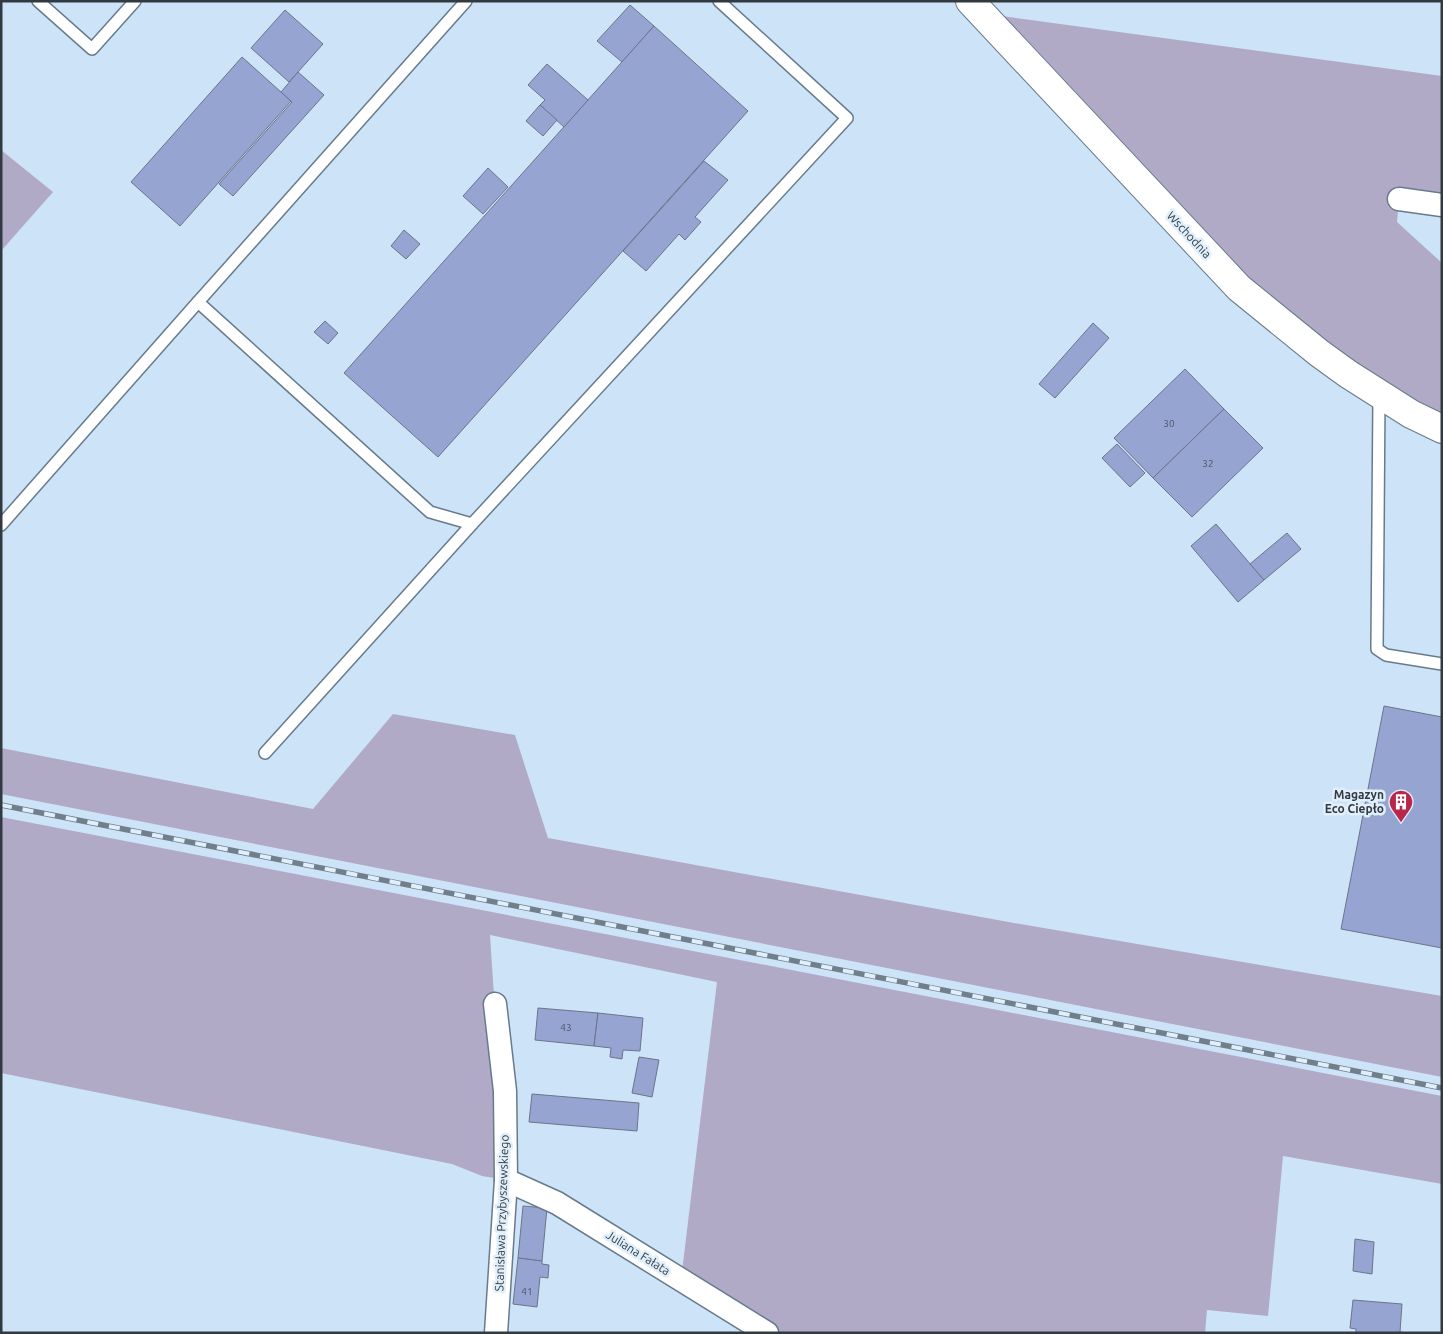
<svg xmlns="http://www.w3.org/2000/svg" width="1443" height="1334" font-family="Ubuntu,sans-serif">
  <rect width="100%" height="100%" fill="#cde3f7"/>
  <g fill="#b1aac7">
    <path d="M 980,13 L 1442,76 L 1442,205 L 1399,199 L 1397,222 L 1442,263 L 1442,429 L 1319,353 Z"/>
    <path d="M 1,150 L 53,192 L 1,251 Z"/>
    <path d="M 393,714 L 515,735 L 548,838 L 1014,923 L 1442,996 L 1442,1077 L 1,794 L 1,748 L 313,809 Z"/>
    <path d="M 1,817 L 1442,1096 L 1442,1184 L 1283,1156 L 1268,1316 L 1207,1310 L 1205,1333 L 767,1333 L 681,1280 L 717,982 L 490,935 L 506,1180 L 482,1176 L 452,1164 L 1,1073 Z"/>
  </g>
  <g fill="#96a4d1" stroke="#6c748a">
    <path d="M 630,5 L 654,26 L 622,62 L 597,41 Z"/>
    <path d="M 285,10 L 323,44 L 289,82 L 251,48 Z"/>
    <path d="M 654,26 L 748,111 L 438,457 L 344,373 Z"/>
    <path d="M 242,57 L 291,101 L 180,226 L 131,182 Z"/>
    <path d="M 547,64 L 588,100 L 564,127 L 540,105 L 545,100 L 528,85 Z"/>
    <path d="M 298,72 L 324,95 L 233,196 L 219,184 L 292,102 L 281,92 Z"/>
    <path d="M 540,105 L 557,120 L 543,136 L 526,121 Z"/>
    <path d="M 704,161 L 728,180 L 695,217 L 701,222 L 685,240 L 679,234 L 646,271 L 623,251 Z"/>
    <path d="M 488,168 L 508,187 L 483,214 L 463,196 Z"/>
    <path d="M 404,230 L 420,244 L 406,259 L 391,246 Z"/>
    <path d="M 325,321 L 338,333 L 328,344 L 314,332 Z"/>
    <path d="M 1093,323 L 1109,338 L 1055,398 L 1039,384 Z"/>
    <path d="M 1185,369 L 1224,409 L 1153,478 L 1114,438 Z"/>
    <path d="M 1224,409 L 1263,448 L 1192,517 L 1153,478 Z"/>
    <path d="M 1117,444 L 1145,473 L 1130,487 L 1102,458 Z"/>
    <path d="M 1216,524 L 1264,580 L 1238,602 L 1191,546 Z"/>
    <path d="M 1287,533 L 1301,549 L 1264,580 L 1250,564 Z"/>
    <path d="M 1384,706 L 1442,717 L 1442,948 L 1341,929 Z"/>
    <path d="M 538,1008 L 598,1013 L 594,1046 L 535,1040 Z"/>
    <path d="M 598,1013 L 643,1018 L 640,1051 L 623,1050 L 622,1059 L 610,1057 L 611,1048 L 594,1046 Z"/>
    <path d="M 639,1057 L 659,1060 L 652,1097 L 632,1093 Z"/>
    <path d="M 532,1094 L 639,1103 L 637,1131 L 529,1122 Z"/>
    <path d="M 523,1206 L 547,1208 L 542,1261 L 518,1258 Z"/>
    <path d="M 1355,1239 L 1374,1242 L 1372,1274 L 1353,1271 Z"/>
    <path d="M 518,1258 L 542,1261 L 542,1264 L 549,1265 L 548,1278 L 540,1277 L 537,1307 L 513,1304 Z"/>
    <path d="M 1353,1300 L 1402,1304 L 1400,1332 L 1407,1333 L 1356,1333 L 1356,1329 L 1350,1328 Z"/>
  </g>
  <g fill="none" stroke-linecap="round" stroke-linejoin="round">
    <defs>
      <g id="service">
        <path d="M 38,1 L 92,49 L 135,1"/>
        <path d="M 466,1 L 198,302 L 430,512 L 472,524 L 847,118 L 719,1"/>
        <path d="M 1379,396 L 1377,649 L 1386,655 L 1442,664"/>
        <path d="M 1,525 L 198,302"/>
        <path d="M 265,753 L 472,524"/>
      </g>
      <g id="minor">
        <path d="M 1399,199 L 1442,205"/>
        <path d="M 495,1004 L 505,1091 L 506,1180 L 496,1333"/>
        <path d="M 506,1180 L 557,1203 L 767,1333"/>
      </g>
      <path id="tertiary" d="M 970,1 L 1239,288 L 1319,353 L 1348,374 L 1411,414 L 1442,429"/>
    </defs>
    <use href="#service" stroke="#677b8c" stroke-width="14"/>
    <use href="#minor" stroke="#677b8c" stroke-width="25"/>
    <use href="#tertiary" stroke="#677b8c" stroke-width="30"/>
    <use href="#service" stroke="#fff" stroke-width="11"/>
    <use href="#minor" stroke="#fff" stroke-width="22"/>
    <use href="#tertiary" stroke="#fff" stroke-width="28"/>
    <defs>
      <path id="rail" d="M 1,805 L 1442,1088"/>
    </defs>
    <use href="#rail" stroke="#717f8b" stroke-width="5.5"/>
    <use href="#rail" stroke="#e1effb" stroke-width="4" stroke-dasharray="11" stroke-linecap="butt"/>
  </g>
  <defs>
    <symbol id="building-pin" viewBox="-11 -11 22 30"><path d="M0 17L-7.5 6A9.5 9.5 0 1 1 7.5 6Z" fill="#b8274a" stroke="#e1effb"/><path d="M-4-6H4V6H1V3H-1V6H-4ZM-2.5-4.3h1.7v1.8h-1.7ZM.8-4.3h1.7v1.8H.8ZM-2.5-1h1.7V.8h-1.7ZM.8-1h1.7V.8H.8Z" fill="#fff"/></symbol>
  </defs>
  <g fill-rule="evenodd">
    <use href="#building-pin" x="1387" y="788" width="28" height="38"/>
  </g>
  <g text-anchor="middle" stroke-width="5" stroke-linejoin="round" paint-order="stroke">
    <g font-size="10" fill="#4a5465">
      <text x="1169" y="427">30</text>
      <text x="1208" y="467">32</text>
      <text x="566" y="1031">43</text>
      <text x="527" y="1295">41</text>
    </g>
    <g font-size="12" fill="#313a41" stroke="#e1effb">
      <text transform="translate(1189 235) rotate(47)" y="4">Wschodnia</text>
      <text transform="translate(502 1213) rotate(-88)" y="4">Stanisława Przybyszewskiego</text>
      <text transform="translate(638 1253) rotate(32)" y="4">Juliana Fałata</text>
    </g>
    <g font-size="12" font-weight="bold" fill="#313a41" stroke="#e1effb" text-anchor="end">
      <text x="1384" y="799">Magazyn<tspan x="1384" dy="14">Eco Ciepło</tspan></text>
    </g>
  </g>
  <rect width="1443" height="1334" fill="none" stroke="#313a41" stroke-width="5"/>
</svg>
